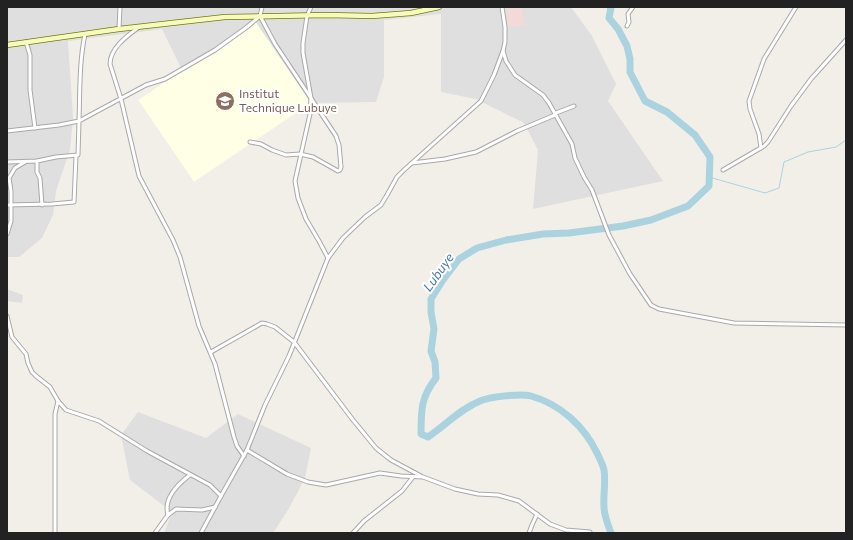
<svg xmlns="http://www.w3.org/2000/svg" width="853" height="540" font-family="Commissioner,sans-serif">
  <rect width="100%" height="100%" fill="#f2efe9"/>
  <g fill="#e0dfdf">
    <path d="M 7,7 L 571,7 L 592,36 L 616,84 L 608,101 L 663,181 L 533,209 L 538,150 L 524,123 L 476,99 L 441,92 L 441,14 L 384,20 L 384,77 L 376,102 L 311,103 L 194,182 L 138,100 L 182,70 L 162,29 L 68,41 L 73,117 L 70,150 L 56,191 L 53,215 L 42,238 L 19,257 L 7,257 Z"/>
    <path d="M 7,289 L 23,295 L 22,303 L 7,301 Z"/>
    <path d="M 138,412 L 206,438 L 238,414 L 311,448 L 305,478 L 288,510 L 273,533 L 164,533 L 172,512 L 130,480 L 121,435 Z"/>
  </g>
  <path fill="#f2dad9" d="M 522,7 L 525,25 L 509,28 L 506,9 Z"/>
  <path fill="#ffffe5" d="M 255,21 L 311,103 L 194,182 L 138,100 Z"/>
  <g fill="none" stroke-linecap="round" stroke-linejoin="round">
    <path stroke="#aad3df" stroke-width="1" d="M 709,177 L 765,193 L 779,188 L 784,162 L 808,152 L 836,147 L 846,140"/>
    <path stroke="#aad3df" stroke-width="7" d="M 610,7 L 611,8 L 609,18 L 618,29 L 627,46 L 630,59 L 630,72 L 645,101 L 667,112 L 695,135 L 710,157 L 709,186 L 688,206 L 651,220 L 623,226 L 569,233 L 543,234 L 506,240 L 477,248 L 459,259 L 443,280 L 431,299 L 431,312 L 434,329 L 431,351 L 435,362 L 436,378 C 421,397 421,410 421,434 L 428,437 C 446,425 460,409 480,401 C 489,397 521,393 531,396 C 560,404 584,426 597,453 C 600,459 603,465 604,470 C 606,482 603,495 604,507 C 604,515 608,525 611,533"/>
    <defs>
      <g id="street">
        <path d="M 311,7 L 307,16 L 303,43 L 303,53 L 311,98 L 310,114 L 295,181 L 298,198 L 306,219 L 319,241 L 328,258"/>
        <path d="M 502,7 L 505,27 L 505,42 L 503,51 L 506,61 L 515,75 L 543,95 L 549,103 L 572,144 L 575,158 L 584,177 L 592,190 L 609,235 L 630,274 L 651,305 L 659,309 L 734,323 L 846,325"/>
        <path d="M 260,16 L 262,7"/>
        <path d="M 627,26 L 629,22 L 628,14 L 633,7"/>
        <path d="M 139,27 C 127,36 110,48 110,64 L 121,99 L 139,176 L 173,240 L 180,257 L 199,326 L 215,364 L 234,437 L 237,446 L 244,456"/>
        <path d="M 119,29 L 120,7"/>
        <path d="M 26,42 L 30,55 L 30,90 L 35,128"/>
        <path d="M 7,131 L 59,125 L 79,121 C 80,92 79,63 85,34"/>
        <path d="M 761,148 L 759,134 L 750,109 L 749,101 L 764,59 L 796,7"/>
        <path d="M 37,161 L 37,172 L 40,178 L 42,205"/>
        <path d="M 7,162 L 37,161 L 56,157 L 78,155 L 79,121 L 146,85 L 165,79 L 215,50 L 247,27 L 260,16 L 275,44 L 336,136 L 339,145 L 341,167 L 340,170 L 338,171 L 313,157 L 300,154 L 286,155 L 272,150 L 261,144 L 250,142"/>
        <path d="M 412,163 L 445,159 L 476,152 L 517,131 L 555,115 L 556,113 L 574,106"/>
        <path d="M 723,170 L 764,146 L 768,142 L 791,106 L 811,79 L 846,40"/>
        <path d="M 7,205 L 52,204 L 74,202 L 76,156"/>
        <path d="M 7,234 L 11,221 L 11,191 L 9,178 L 15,168 L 25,162"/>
        <path d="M 7,316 L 12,337 L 26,354 L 28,363 L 32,372 L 36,376 L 50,387 L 58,401 L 66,410 L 99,421 L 147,451 L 210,485 L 221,496"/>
        <path d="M 211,352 L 262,323 L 267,324 L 275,327 L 294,342 L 353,420 L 376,448 L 391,460 L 421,476"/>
        <path d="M 247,450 L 287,474 L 308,482 L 326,485 L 380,473 L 401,476 L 423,477 L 455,489 L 478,494 L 498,495 L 519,501 L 550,524 L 566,530 L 590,532"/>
        <path d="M 168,515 C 163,498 178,484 190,475"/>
        <path d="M 55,533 L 55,414 L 58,401"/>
        <path d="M 155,533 L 168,515 L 176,509 L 202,510 L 215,507"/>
        <path d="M 201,533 L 221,496 L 247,450 L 265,405 L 289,356 L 328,258 L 343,238 L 365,217 L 381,205 L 387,195 L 397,177 L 404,170 L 481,101 L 494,75 L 503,51"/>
        <path d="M 353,533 L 364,521 L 402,491 L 413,477"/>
        <path d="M 529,533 L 532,525 L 537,514"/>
      </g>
      <path id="secondary" d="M 7,45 L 119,29 L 225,17 L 326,15 L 372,16 L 411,13 L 439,7"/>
    </defs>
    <use href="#street" stroke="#a9a9a9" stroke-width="5"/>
    <use href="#secondary" stroke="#707d05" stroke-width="6"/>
    <use href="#street" stroke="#fff" stroke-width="3"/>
    <use href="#secondary" stroke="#f7fabf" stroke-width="4.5"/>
  </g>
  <defs>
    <symbol id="school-disc" viewBox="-11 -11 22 22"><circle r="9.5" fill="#8d6e63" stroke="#fff"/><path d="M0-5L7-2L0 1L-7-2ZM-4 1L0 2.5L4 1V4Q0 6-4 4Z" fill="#fff"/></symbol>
  </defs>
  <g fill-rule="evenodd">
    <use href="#school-disc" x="214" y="90" width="22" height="22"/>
  </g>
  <g text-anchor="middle" stroke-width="4" stroke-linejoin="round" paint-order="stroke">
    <g font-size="12" fill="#785e54" stroke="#fff" text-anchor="start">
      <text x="239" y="98">Institut<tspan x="239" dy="14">Technique Lubuye</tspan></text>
    </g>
    <g font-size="13" font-style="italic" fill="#4a7aab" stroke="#fff">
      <text transform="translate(438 272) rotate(-55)" y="5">Lubuye</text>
    </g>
  </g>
  <rect width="853" height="540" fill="none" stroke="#222222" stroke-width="16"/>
</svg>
